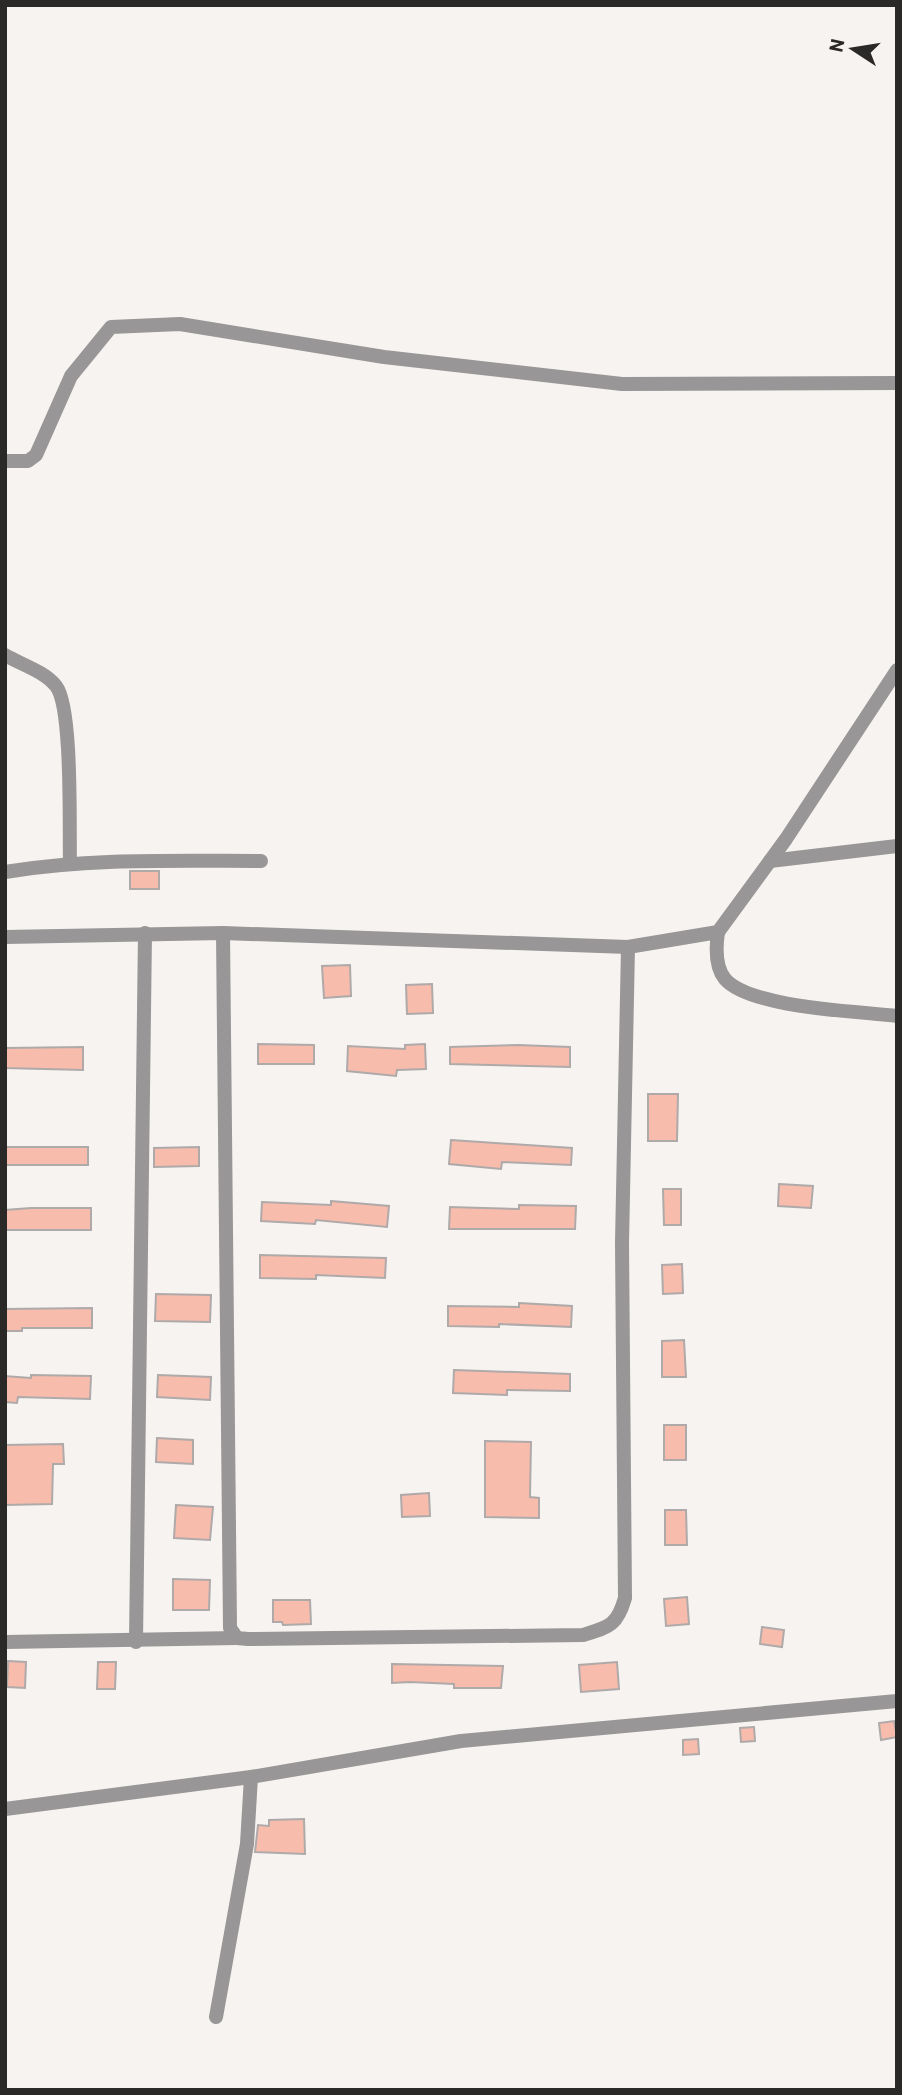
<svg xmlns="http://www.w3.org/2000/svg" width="902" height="2095" font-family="Barlow,sans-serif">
  <rect width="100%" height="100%" fill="#f6f3f0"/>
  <g fill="#f8bcad" stroke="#afaaa9" stroke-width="2">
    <rect x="130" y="871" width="29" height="18"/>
    <path d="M 350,965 L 351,996 L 324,998 L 322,966 Z"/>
    <path d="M 432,984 L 433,1013 L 407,1014 L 406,985 Z"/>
    <path d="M 258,1044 L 314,1045 L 314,1064 L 258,1064 Z"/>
    <path d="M 425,1044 L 426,1069 L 397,1070 L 396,1076 L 347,1071 L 348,1046 L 405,1049 L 405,1045 Z"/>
    <path d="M 518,1045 L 570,1047 L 570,1067 L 450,1064 L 450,1047 Z"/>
    <path d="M 83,1047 L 83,1070 L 5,1068 L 5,1048 Z"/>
    <path d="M 648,1094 L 678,1094 L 677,1141 L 648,1141 Z"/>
    <path d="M 451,1140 L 572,1148 L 571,1165 L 502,1162 L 501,1169 L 449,1164 Z"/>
    <rect x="5" y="1147" width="83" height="18"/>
    <path d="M 199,1147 L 199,1166 L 154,1167 L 154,1148 Z"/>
    <path d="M 779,1184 L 813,1186 L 811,1208 L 778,1206 Z"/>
    <path d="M 663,1189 L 681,1189 L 681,1225 L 664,1225 Z"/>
    <path d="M 331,1201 L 389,1206 L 387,1227 L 316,1220 L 315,1224 L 261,1221 L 262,1202 L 331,1205 Z"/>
    <path d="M 519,1205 L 576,1206 L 575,1229 L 449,1229 L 450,1207 L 519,1209 Z"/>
    <path d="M 31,1208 L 91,1208 L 91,1230 L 5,1230 L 5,1210 Z"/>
    <path d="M 260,1255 L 386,1258 L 385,1278 L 316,1275 L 316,1279 L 260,1278 Z"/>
    <path d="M 682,1264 L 683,1293 L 663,1294 L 662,1265 Z"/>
    <path d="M 156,1294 L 211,1295 L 210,1322 L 155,1321 Z"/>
    <path d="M 519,1303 L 572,1306 L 571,1327 L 499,1324 L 499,1327 L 448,1326 L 448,1306 L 519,1307 Z"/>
    <path d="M 92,1308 L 92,1328 L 22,1328 L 22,1331 L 5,1331 L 5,1309 Z"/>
    <path d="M 684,1340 L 686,1377 L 662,1377 L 662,1341 Z"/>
    <path d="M 454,1370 L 570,1374 L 570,1391 L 507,1390 L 507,1395 L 453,1393 Z"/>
    <path d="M 31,1375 L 91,1376 L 90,1399 L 18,1397 L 17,1403 L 5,1402 L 5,1376 L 31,1378 Z"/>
    <path d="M 158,1375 L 211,1377 L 210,1400 L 157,1397 Z"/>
    <rect x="664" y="1425" width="22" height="35"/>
    <path d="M 157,1438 L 193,1440 L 193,1464 L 156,1462 Z"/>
    <path d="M 485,1441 L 531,1442 L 530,1497 L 539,1498 L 539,1518 L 485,1517 Z"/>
    <path d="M 63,1444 L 64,1464 L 53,1464 L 52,1504 L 5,1505 L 5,1445 Z"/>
    <path d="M 429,1493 L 430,1516 L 402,1517 L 401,1495 Z"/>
    <path d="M 176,1505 L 213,1507 L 210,1540 L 174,1538 Z"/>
    <path d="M 665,1510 L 686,1510 L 687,1545 L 665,1545 Z"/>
    <path d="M 173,1579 L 210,1580 L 209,1610 L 173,1610 Z"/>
    <path d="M 687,1597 L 689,1624 L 666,1626 L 664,1599 Z"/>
    <path d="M 273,1600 L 310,1600 L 311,1624 L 283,1625 L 282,1622 L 273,1622 Z"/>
    <path d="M 762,1627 L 784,1630 L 782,1647 L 760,1644 Z"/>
    <path d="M 8,1661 L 26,1662 L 25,1688 L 7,1687 Z"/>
    <path d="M 98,1662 L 116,1662 L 115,1689 L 97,1689 Z"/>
    <path d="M 617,1662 L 619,1689 L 581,1692 L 579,1665 Z"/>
    <path d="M 392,1664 L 503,1666 L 501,1688 L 454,1688 L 454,1684 L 410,1682 L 392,1683 Z"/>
    <path d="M 894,1721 L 897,1737 L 881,1740 L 879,1723 Z"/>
    <path d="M 754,1727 L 755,1741 L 741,1742 L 740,1728 Z"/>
    <path d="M 698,1739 L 699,1754 L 683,1755 L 683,1740 Z"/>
    <path d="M 304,1819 L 305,1854 L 255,1852 L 258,1825 L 269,1826 L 269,1820 Z"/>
  </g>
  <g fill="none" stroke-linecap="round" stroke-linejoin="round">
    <g stroke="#989696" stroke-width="14">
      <path d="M 5,461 L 28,461 L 36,455 L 71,376 L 111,327 L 180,324 L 384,357 L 622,384 L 897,383"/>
      <path d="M 5,655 C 22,665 44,671 56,686 C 73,707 69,832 70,864"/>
      <path d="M 770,861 L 897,846"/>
      <path d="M 5,872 C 90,858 176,861 261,861"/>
      <path d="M 718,932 C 716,946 715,967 725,979 C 750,1008 857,1011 897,1016"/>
      <path d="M 223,933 L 230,1628 L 237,1638 L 248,1639 L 583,1635 C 609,1627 617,1626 625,1598 L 622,1243 L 628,947"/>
      <path d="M 5,937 L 223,933 L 628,947 L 718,932 L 786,839 L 897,670"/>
      <path d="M 5,1642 L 237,1638"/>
      <path d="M 136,1642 L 145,933"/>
      <path d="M 5,1809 L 251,1777 L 461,1741 L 897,1701"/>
      <path d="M 216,2017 L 247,1844 L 251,1777"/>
    </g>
  </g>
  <rect width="902" height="2095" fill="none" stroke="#2a2928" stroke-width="14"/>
  <g transform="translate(853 49) rotate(282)" stroke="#f6f3f0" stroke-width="5" paint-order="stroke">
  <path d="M0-5L12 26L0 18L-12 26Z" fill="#2a2928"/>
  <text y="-10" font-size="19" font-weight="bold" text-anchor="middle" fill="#2a2928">N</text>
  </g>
</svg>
